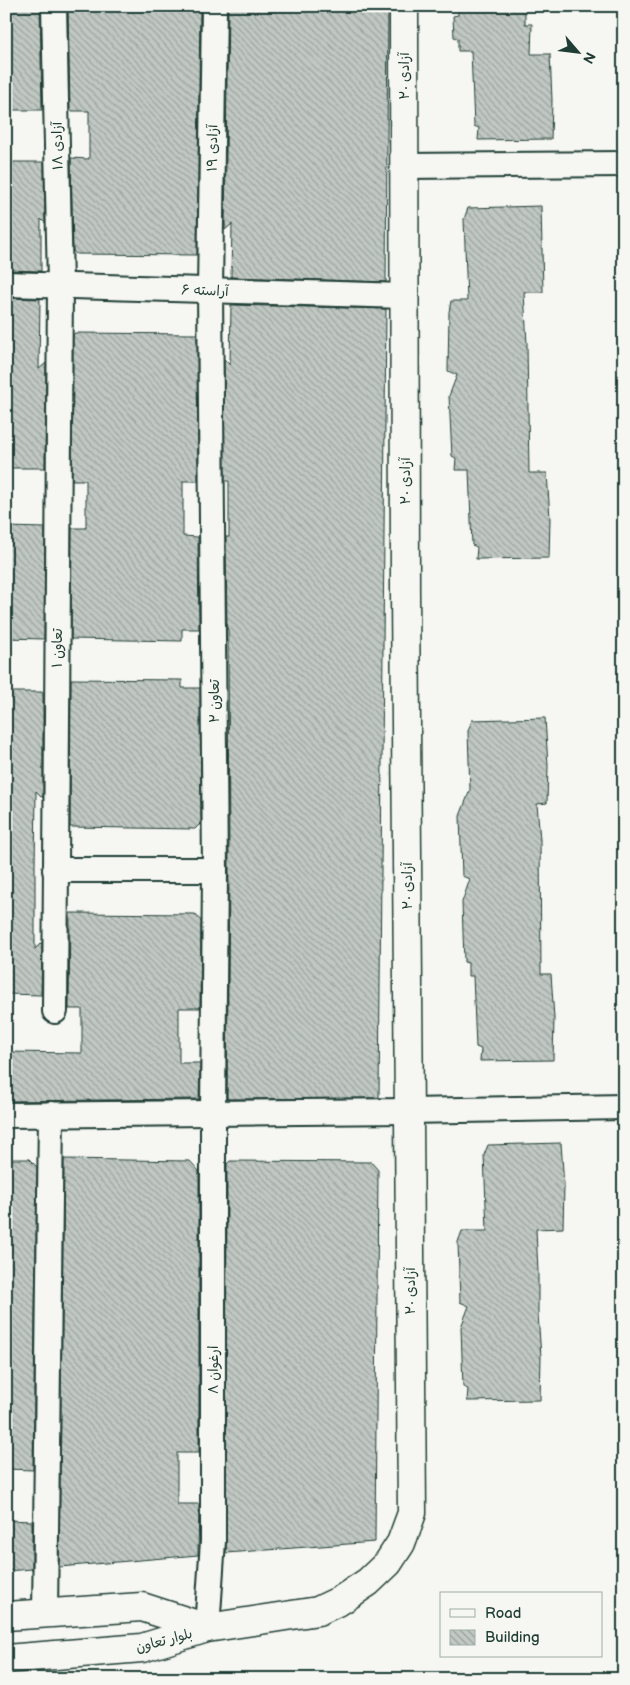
<svg xmlns="http://www.w3.org/2000/svg" width="630" height="1685" font-family="'Balsamiq Sans','Playpen Sans Arabic',sans-serif">
  <defs>
    <pattern id="building-back-hatch" width="6" height="6" patternUnits="userSpaceOnUse" patternTransform="scale(1.25)"><rect width="6" height="6" fill="#c1c8c3"/><path d="M-1 5l2 2M0 0l6 6M5-1l2 2" fill="none" stroke="#9ca49f"/></pattern>
  </defs>
  <rect width="100%" height="100%" fill="#f6f6f2"/>
  <filter id="ink" filterUnits="userSpaceOnUse"><feTurbulence type="fractalNoise" baseFrequency=".02" numOctaves="2"/><feDisplacementMap in="SourceGraphic" scale="10" xChannelSelector="R" yChannelSelector="G"/><feConvolveMatrix kernelMatrix="1 2 1 2 8 2 1 2 1" color-interpolation-filters="sRGB"/></filter>
  <g filter="url(#ink)">
    <g fill="url(#building-back-hatch)" stroke="#1f3d34">
      <path d="M 6,6 L 40,6 L 42,110 L 6,110 Z"/>
      <path d="M 68,6 L 200,6 L 197,255 L 76,254 L 73,251 L 71,158 L 89,159 L 89,111 L 70,111 Z"/>
      <path d="M 228,6 L 388,6 L 386,282 L 231,277 L 232,224 L 225,230 Z"/>
      <path d="M 458,6 L 525,6 L 525,24 L 532,24 L 531,54 L 550,54 L 552,100 L 551,139 L 478,140 L 479,128 L 474,126 L 471,51 L 458,51 L 458,39 L 454,37 L 453,16 L 458,15 Z"/>
      <path d="M 6,162 L 44,162 L 45,223 L 41,219 L 41,271 L 6,270 Z"/>
      <path d="M 541,206 L 543,292 L 524,292 L 527,344 L 529,473 L 547,473 L 550,518 L 549,558 L 476,559 L 477,547 L 472,545 L 469,470 L 455,470 L 456,458 L 452,456 L 449,396 L 457,375 L 448,371 L 449,312 L 451,301 L 467,301 L 464,219 L 468,208 Z"/>
      <path d="M 6,298 L 40,299 L 39,369 L 46,363 L 45,468 L 6,468 Z"/>
      <path d="M 231,305 L 386,309 L 379,1098 L 227,1099 L 229,870 L 228,629 L 227,629 L 226,537 L 229,537 L 229,481 L 225,481 L 224,359 L 230,365 Z"/>
      <path d="M 75,333 L 197,334 L 198,481 L 183,481 L 183,536 L 198,537 L 199,629 L 182,629 L 182,641 L 71,639 L 72,528 L 86,528 L 86,480 L 72,480 L 73,335 Z"/>
      <path d="M 6,527 L 45,528 L 44,639 L 6,638 Z"/>
      <path d="M 71,679 L 182,680 L 182,688 L 200,688 L 201,823 L 195,829 L 70,827 Z"/>
      <path d="M 6,692 L 43,692 L 43,798 L 36,791 L 35,867 L 35,949 L 42,942 L 41,995 L 6,994 Z"/>
      <path d="M 545,718 L 548,765 L 547,803 L 537,804 L 540,840 L 541,974 L 551,974 L 554,1018 L 553,1060 L 480,1061 L 481,1049 L 476,1047 L 473,976 L 468,976 L 468,963 L 464,962 L 462,902 L 470,879 L 462,876 L 460,816 L 470,790 L 468,731 L 472,720 Z"/>
      <path d="M 70,913 L 195,914 L 201,921 L 200,1008 L 179,1008 L 179,1063 L 200,1063 L 199,1099 L 6,1101 L 6,1052 L 82,1053 L 82,1009 L 69,1009 Z"/>
      <path d="M 561,1143 L 564,1186 L 563,1228 L 536,1229 L 538,1272 L 538,1314 L 541,1357 L 540,1400 L 467,1401 L 468,1389 L 463,1387 L 461,1327 L 469,1306 L 460,1302 L 458,1242 L 462,1231 L 487,1231 L 484,1155 L 488,1145 Z"/>
      <path d="M 6,1159 L 29,1159 L 37,1167 L 33,1470 L 6,1469 Z"/>
      <path d="M 64,1159 L 190,1161 L 199,1171 L 199,1453 L 177,1453 L 177,1504 L 199,1504 L 198,1555 L 59,1567 Z"/>
      <path d="M 230,1161 L 371,1162 L 378,1170 L 375,1542 L 226,1553 L 227,1164 Z"/>
      <path d="M 6,1520 L 32,1521 L 32,1569 L 6,1571 Z"/>
    </g>
    <g fill="none" stroke-linecap="round" stroke-linejoin="round">
      <defs>
        <g id="minor">
          <path d="M 54,6 L 60,285 L 55,1011"/>
          <path d="M 404,166 L 624,164"/>
          <path d="M 6,284 L 404,296"/>
          <path d="M 55,870 L 215,870"/>
          <path d="M 6,1115 L 409,1111 L 624,1107"/>
          <path d="M 45,1614 L 51,1114"/>
          <path d="M 207,1628 L 213,1541 L 213,1112 L 215,870 L 210,290 L 214,6"/>
        </g>
        <g id="tertiary">
          <path d="M 6,1616 L 142,1607 L 207,1628"/>
          <path d="M 6,1659 L 142,1648 L 207,1628 L 318,1611 L 341,1600 L 368,1582 L 388,1563 L 401,1543 L 412,1513 L 405,592 L 404,6"/>
        </g>
      </defs>
      <use href="#minor" stroke="#1f3d34" stroke-width="28"/>
      <use href="#tertiary" stroke="#1f3d34" stroke-width="31"/>
      <use href="#minor" stroke="#f6f6f2" stroke-width="24"/>
      <use href="#tertiary" stroke="#f6f6f2" stroke-width="28"/>
    </g>
  </g>
  <g text-anchor="middle" stroke-width="4" stroke-linejoin="round" paint-order="stroke">
    <g font-size="14" fill="#1f3d34" stroke="#f6f6f2">
      <text transform="translate(404 76) rotate(-90)" y="5">آزادی ۲۰</text>
      <text transform="translate(57 146) rotate(-91)" y="5">آزادی ۱۸</text>
      <text transform="translate(212 148) rotate(-89)" y="5">آزادی ۱۹</text>
      <text transform="translate(205 290) rotate(2)" y="5">آراسته ۶</text>
      <text transform="translate(405 481) rotate(-90)" y="5">آزادی ۲۰</text>
      <text transform="translate(57 648) rotate(-90)" y="5">تعاون ۱</text>
      <text transform="translate(214 701) rotate(-90)" y="5">تعاون ۲</text>
      <text transform="translate(407 886) rotate(-90)" y="5">آزادی ۲۰</text>
      <text transform="translate(410 1291) rotate(-90)" y="5">آزادی ۲۰</text>
      <text transform="translate(213 1370) rotate(-90)" y="5">ارغوان ۸</text>
      <text transform="translate(164 1640) rotate(-15)" y="5">بلوار تعاون</text>
    </g>
  </g>
  <rect width="630" height="1685" fill="none" stroke="#f6f6f2" stroke-width="25"/>
  <rect x="12" y="12" width="605" height="1660" fill="none" stroke="#1f3d34" stroke-width="2" filter="url(#ink)"/>
  <rect x="440" y="1592" width="162" height="65" fill="#f6f6f2" stroke="#a0aca6"/>
  <rect x="450" y="1609" width="25" height="8" fill="#f6f6f2" stroke="#a0aca6"/>
  <text x="485" y="1618" font-size="15" fill="#1f3d34">Road</text>
  <rect x="450" y="1630" width="25" height="15" fill="url(#building-back-hatch)" stroke="#a0aca6"/>
  <text x="485" y="1642" font-size="15" fill="#1f3d34">Building</text>
  <g transform="translate(578 52) rotate(118)" stroke="#f6f6f2" stroke-width="4" paint-order="stroke">
  <path d="M0-4L9 19L0 12L-9 19Z" fill="#1f3d34"/>
  <text y="-8" font-size="14" font-weight="bold" text-anchor="middle" fill="#1f3d34">N</text>
  </g>
</svg>
